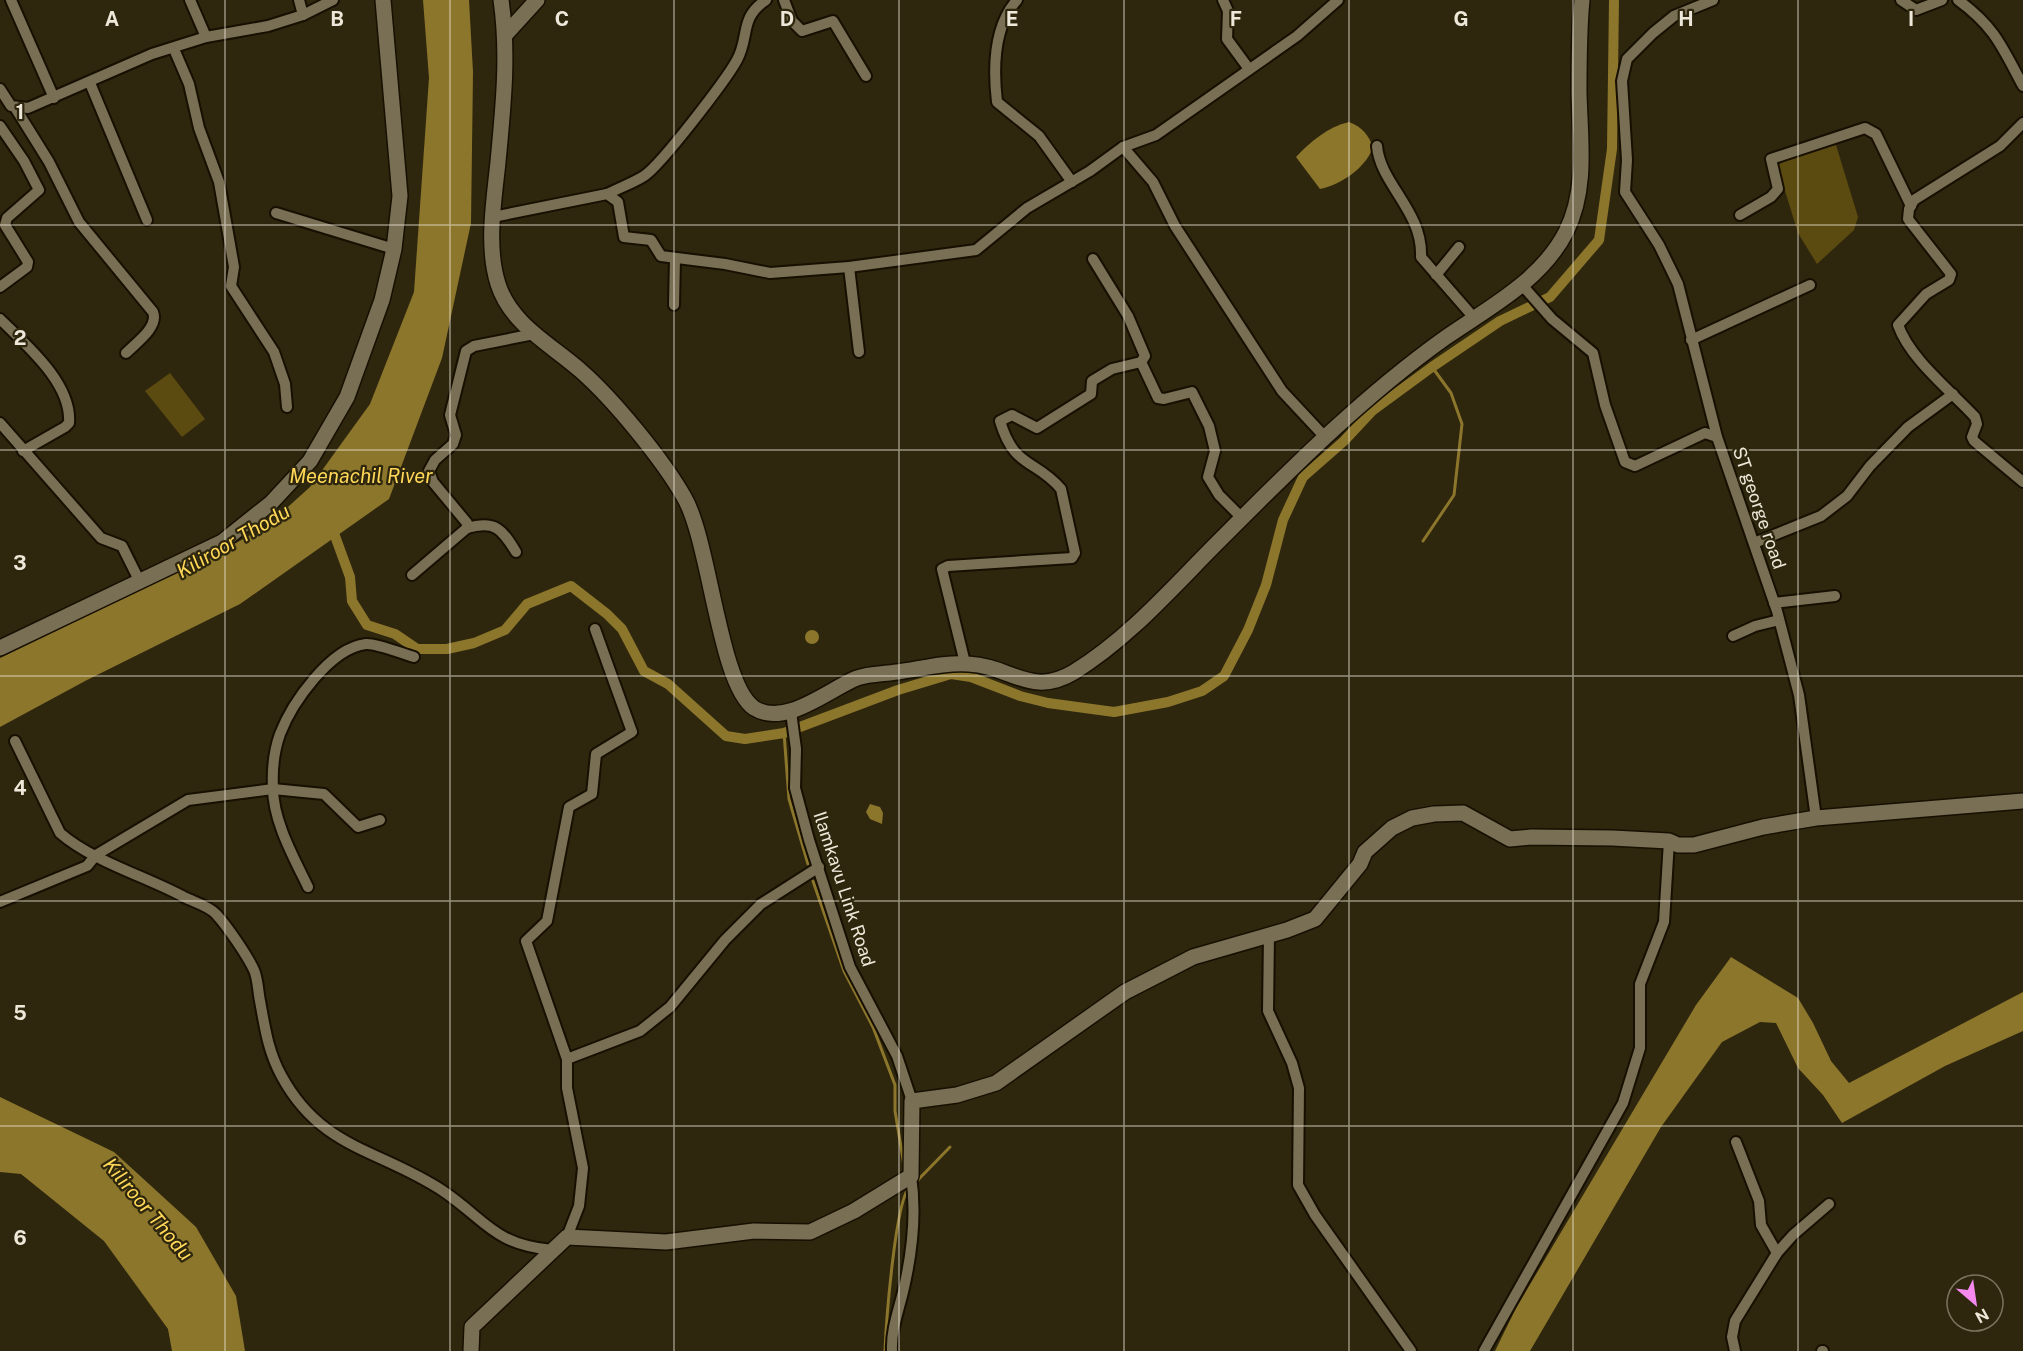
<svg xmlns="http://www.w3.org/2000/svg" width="2023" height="1351" font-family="'Public Sans',sans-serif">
  <rect width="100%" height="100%" fill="#2e270e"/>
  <g fill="#5c4b10">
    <path d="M 1836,145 L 1858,217 L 1854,230 L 1817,264 L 1798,233 L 1777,165 L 1804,153 Z"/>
    <path d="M 170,373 L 205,419 L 182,437 L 145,391 Z"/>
  </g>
  <g fill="#8c762c">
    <path d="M 423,0 L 469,0 L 473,72 L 471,223 L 442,358 L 389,499 L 240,604 L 87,680 L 0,727 L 0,658 L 229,547 L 268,525 L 310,487 L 370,404 L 414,292 L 429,78 Z"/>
    <path d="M 1349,122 C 1362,127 1369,135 1373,148 C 1364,169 1342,184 1320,189 L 1296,157 C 1311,141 1328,127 1349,122 Z"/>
    <circle cx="812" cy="637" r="7"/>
    <path d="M 870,804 L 880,807 L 883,813 L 882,824 L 870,819 L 866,812 Z"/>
    <path d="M 1731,957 L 1798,998 L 1813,1023 L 1831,1061 L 1849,1083 L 2023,992 L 2023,1031 L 1945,1066 L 1842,1123 L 1823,1095 L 1798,1068 L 1776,1023 L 1760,1022 L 1722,1042 L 1661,1127 L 1530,1351 L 1495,1351 L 1516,1308 L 1696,1005 Z"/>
    <path d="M 0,1097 L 114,1152 L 196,1227 L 236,1296 L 245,1351 L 172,1351 L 168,1329 L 104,1241 L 21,1174 L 0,1172 Z"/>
  </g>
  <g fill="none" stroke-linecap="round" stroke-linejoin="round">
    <g stroke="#8c762c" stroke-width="3">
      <path d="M 1423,541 L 1454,495 L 1462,424 L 1451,393 L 1432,367"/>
      <path d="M 784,733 L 789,799 L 808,864"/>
      <path d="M 813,881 L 844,971 L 873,1027 L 895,1085 L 895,1111 L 904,1165"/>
      <path d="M 916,1182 L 950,1147"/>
      <path d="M 885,1351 C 886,1325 895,1200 910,1186"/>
    </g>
    <path stroke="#8c762c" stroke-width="10" d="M 331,525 L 350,577 L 352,601 L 367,625 L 395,634 L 417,649 L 447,649 L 474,643 L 505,630 L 527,604 L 571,586 L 607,614 L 622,629 L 644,671 L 668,684 L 726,736 L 745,739 L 784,733 L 898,690 L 951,674 L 971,677 L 1020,696 L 1048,703 L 1114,712 L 1168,702 L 1202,691 L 1224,676 L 1248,630 L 1266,585 L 1283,520 L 1303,477 L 1344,441 L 1372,411 L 1432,367 L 1500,321 L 1550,297 L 1599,240 L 1612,149 L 1614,0"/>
    <defs>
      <g id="street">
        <path d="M 11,0 L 54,98"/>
        <path d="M 190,0 L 206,37"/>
        <path d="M 299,0 L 303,15"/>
        <path d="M 784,0 L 792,21 L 802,31 L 833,21 L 866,76"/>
        <path d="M 1017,0 C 993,27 993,68 997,102 L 1039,136 L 1072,182"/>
        <path d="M 1223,0 L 1228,11 L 1227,39 L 1249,69"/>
        <path d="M 1713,0 L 1674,16 L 1653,33 L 1627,59 L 1622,81 L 1627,160 L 1625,192 L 1659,245 L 1678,284 L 1717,437"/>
        <path d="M 1901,0 L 1916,10 L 1942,0"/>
        <path d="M 1958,0 C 1995,27 2002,47 2023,86"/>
        <path d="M 174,49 L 189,84 L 199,128 L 219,182 L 234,267 L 231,286 L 274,352 L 285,384 L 287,407"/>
        <path d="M 90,83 L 147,220"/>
        <path d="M 0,89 L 11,106 L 28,108 L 152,54 L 206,37 L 268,26 L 303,15 L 333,0"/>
        <path d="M 16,109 L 49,162 L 79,222 L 153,312 C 159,327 136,343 126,353"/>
        <path d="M 2023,123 L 2000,146 L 1914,200 L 1909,209 L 1908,219 L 1951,274 L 1949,280 L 1926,294 L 1898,325 C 1910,359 1950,390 1975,417 L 1977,424 L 1972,437 L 1974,441 L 2023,482"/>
        <path d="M 0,126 L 24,161 L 39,190 L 7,218 L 5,225 L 28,262 L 27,267 L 0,287"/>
        <path d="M 1377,146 C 1380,184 1423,211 1421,257 L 1475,319"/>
        <path d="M 1123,147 L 1153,182 L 1175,226 L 1282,391 L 1324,436"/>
        <path d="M 607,194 C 619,188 633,183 644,176 C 661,165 726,80 737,60 C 750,36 739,18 766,0"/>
        <path d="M 276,213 L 394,249"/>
        <path d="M 1740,215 L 1771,197 L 1778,189 L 1771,159 L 1865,128 L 1876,134 L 1911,206"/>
        <path d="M 493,217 L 607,194 L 618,202 L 624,237 L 651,240 L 661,256 L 725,264 L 770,273 L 849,267 L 976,250 L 1027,208 L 1090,171 L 1123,147 L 1156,135 L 1297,36 L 1338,0"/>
        <path d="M 849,267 L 859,352"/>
        <path d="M 1436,275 L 1459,247"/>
        <path d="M 1522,285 L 1552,319 L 1593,353 L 1605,405 L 1625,462 L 1635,466 L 1705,433 L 1717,437 L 1777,611 L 1799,695 L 1816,818"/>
        <path d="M 674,305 L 675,258"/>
        <path d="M 0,319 C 26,345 72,383 69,423 L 65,427 L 23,451"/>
        <path d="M 1691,340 L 1810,285"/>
        <path d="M 1141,362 L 1158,398 L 1164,399 L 1192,392 L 1209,426 L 1215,451 L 1208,477 L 1219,495 L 1242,518"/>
        <path d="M 0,423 L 101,538 L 122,546 L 140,582"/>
        <path d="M 467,528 C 495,520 502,529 516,552"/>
        <path d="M 1754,543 L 1821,516 L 1847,496 L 1870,466 L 1908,427 L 1953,394"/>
        <path d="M 412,575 L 467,528 L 467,523 L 433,482 L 429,471 L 435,460 L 453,444 L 456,435 L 450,415 L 466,351 L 474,346 L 534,334"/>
        <path d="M 1774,603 L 1835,596"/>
        <path d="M 1733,636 L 1755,626 L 1779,620"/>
        <path d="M 965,663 L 942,569 L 948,566 L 1072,558 L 1075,553 L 1061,489 C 1036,459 1014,469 1000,421 L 1012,415 L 1037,428 L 1091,394 L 1092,381 L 1112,369 L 1141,362 L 1145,356 L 1128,316 L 1093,259"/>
        <path d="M 791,712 L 796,749 L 795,788 L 809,840 L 850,967 L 897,1056 L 912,1101"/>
        <path d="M 15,741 L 60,833 C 92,861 145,876 184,897 C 194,902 209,906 216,914 C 227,926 247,955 254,970 C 258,979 258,992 260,1001 C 265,1028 268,1051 281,1075 C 321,1150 380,1149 443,1191 C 487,1221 493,1244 552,1250"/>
        <path d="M 308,887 C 294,858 273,821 273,788 C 272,770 274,751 280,734 C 292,703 330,648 366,644 C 376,643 403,654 414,657"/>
        <path d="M 0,902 L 87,866 L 96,855 L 188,800 L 273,789 L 324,794 L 358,827 L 380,820"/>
        <path d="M 1269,934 L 1268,1011 L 1292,1063 L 1299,1088 L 1298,1185 L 1315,1215 L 1411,1351"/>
        <path d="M 567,1059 L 526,941 L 547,921 L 569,807 L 592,794 L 596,754 L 632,732 L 595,629"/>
        <path d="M 1736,1142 L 1759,1201 L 1761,1225 L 1777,1253"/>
        <path d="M 567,1237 L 579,1206 L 583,1168 L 567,1088 L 567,1059 L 640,1031 L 670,1007 L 725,940 L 761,904 L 819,867"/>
        <path d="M 892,1351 C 891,1331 898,1312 903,1292 C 912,1254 917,1215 911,1176"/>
        <path d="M 1484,1351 L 1623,1103 L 1640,1048 L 1640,984 L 1664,922 L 1669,841"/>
        <path d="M 1735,1351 L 1732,1337 L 1735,1321 L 1777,1253 L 1793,1235 L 1829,1204"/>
        <path d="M 1822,1351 L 1823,1351"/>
      </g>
      <g id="secondary">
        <path d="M 501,0 C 509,55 503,108 498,162 C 494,201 486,246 498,284 C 511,325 552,345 581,371 C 614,400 663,460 684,497 C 710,541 719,684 754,708 C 785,728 829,689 857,678 C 869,674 884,674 897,672 C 920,669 945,662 968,664 C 1011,666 1031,698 1074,672 C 1129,638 1172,588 1218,542 C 1290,470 1361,398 1445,338 C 1488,308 1541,281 1566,232 C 1588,188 1580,139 1579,92 C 1579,61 1579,30 1582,0"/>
        <path d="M 506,34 L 537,0"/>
        <path d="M 0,648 L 222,542 L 271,503 L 310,461 L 347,397 L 382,300 L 394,249 L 400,196 L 383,0"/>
        <path d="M 471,1351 L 472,1327 L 567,1237 L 666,1242 L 754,1231 L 810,1232 L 854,1211 L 911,1176 L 912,1101 L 957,1095 L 996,1083 L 1125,992 L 1162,973 L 1193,957 L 1287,930 L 1315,919 L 1360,864 L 1365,852 L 1392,828 L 1412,818 L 1434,814 L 1463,813 L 1510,839 L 1531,837 L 1612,838 L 1669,841 L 1678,845 L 1694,845 L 1763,827 L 1816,818 L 2023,801"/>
      </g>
    </defs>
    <use href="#street" stroke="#170f00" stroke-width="14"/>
    <use href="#secondary" stroke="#170f00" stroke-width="18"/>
    <use href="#street" stroke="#786f54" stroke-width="10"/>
    <use href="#secondary" stroke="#786f54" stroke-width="15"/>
  </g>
  <path fill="none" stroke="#ede8d9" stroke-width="1.5" stroke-opacity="0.55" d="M 225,0 L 225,1351M 450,0 L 450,1351M 674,0 L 674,1351M 899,0 L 899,1351M 1124,0 L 1124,1351M 1349,0 L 1349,1351M 1573,0 L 1573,1351M 1798,0 L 1798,1351M 0,225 L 2023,225M 0,450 L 2023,450M 0,676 L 2023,676M 0,901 L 2023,901M 0,1126 L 2023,1126"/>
  <g text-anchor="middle" stroke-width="4.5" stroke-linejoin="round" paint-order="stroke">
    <g font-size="18" fill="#ede8d9" stroke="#2e270e">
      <text transform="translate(1759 508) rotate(71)" y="6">ST george road</text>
      <text transform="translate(844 889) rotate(72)" y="6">Ilamkavu Link Road</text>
    </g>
    <g font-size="20" font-style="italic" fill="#ffd858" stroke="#2e270e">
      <text x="361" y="483">Meenachil River</text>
      <text transform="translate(233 541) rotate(-30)" y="7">Kiliroor Thodu</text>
      <text transform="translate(148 1209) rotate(50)" y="7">Kiliroor Thodu</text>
    </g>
  </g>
  <g font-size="20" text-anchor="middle" font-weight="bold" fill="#ede8d9" stroke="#2e270e" stroke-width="4.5" stroke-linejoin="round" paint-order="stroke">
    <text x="112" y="26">A</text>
    <text x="337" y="26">B</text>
    <text x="562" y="26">C</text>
    <text x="787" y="26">D</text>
    <text x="1012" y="26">E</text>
    <text x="1236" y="26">F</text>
    <text x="1461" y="26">G</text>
    <text x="1686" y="26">H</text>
    <text x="1911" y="26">I</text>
    <text x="20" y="119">1</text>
    <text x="20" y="345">2</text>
    <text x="20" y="570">3</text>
    <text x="20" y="795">4</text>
    <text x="20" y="1020">5</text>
    <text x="20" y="1245">6</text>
  </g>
  <g transform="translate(1975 1303) rotate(151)"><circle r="28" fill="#2e270e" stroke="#7a745f" stroke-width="1.5"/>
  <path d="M0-4.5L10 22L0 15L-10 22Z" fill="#f689ed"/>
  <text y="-9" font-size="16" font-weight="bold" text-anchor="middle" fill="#ede8d9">N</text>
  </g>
</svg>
